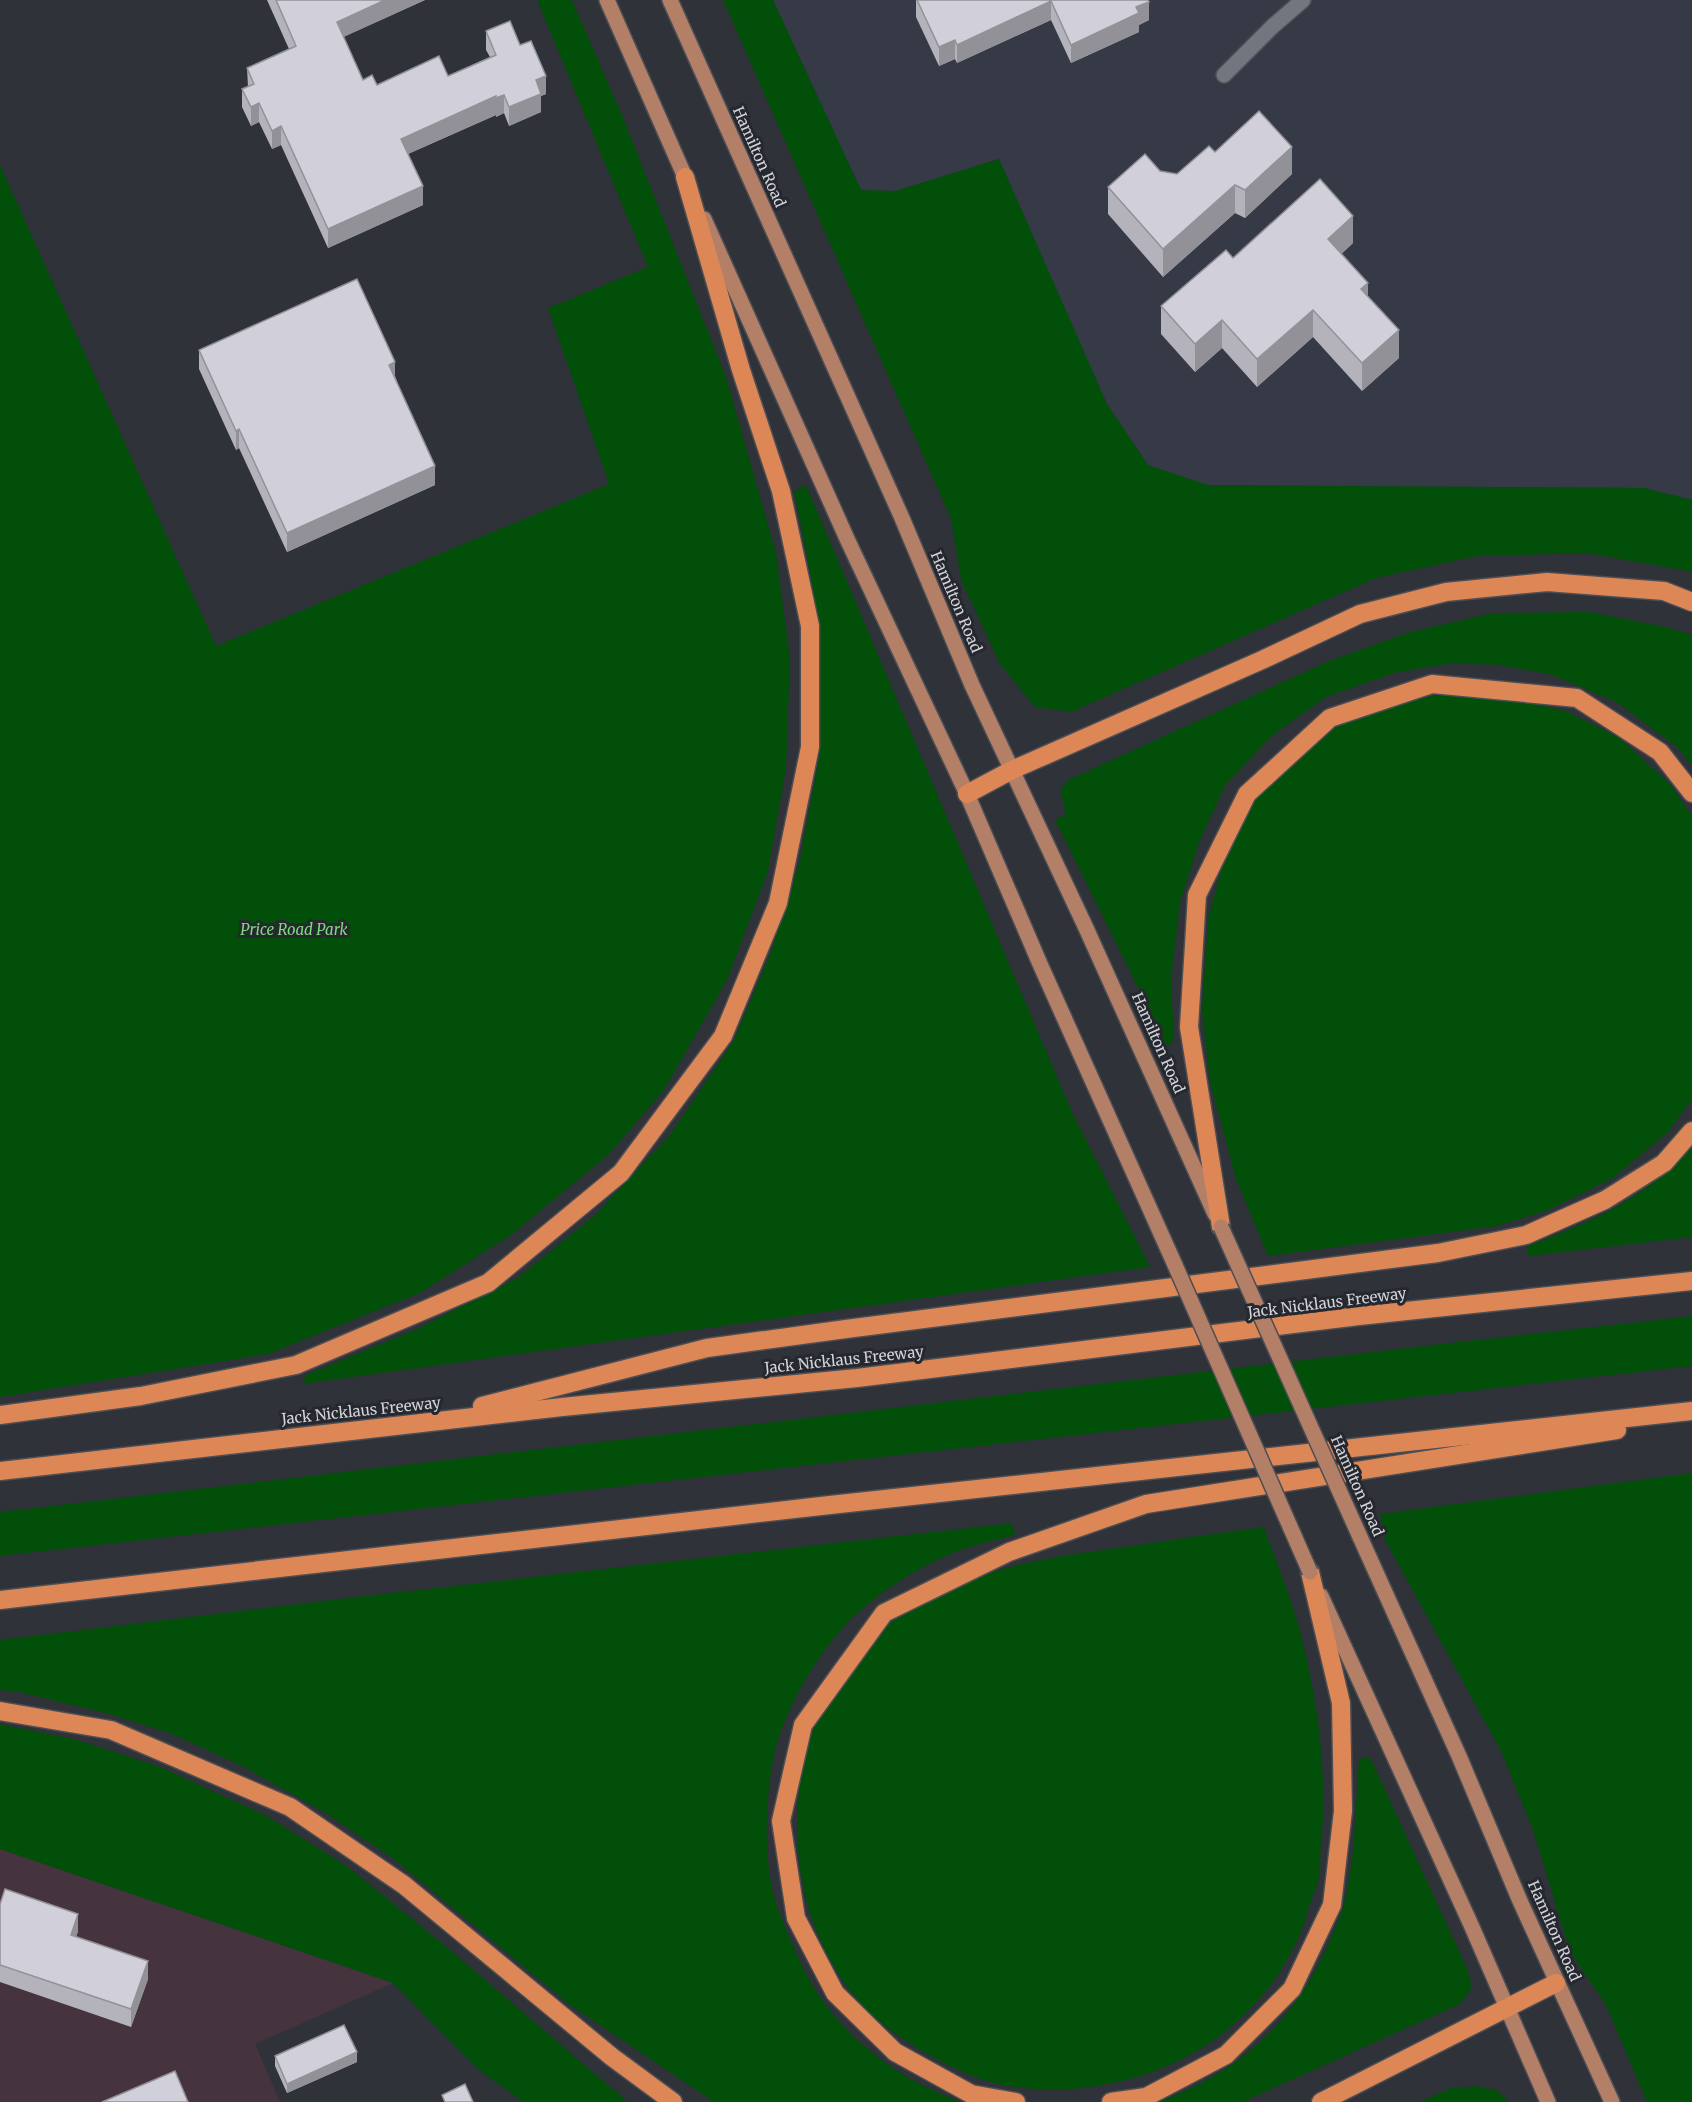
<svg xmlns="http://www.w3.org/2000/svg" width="1692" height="2102" font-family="Merriweather,serif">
  <rect width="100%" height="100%" fill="#303239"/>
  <path fill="#363a47" d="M 773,0 L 1692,0 L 1692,500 L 1644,488 L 1208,485 L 1148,465 L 1107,404 L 999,159 L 895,191 L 861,190 Z"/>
  <path fill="#45343e" d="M 0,1849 L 393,1983 L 255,2044 L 280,2102 L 0,2102 Z"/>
  <g fill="#024f09">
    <path d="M 537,0 L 572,0 L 624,120 L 726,377 L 776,553 L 790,659 L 786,768 L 768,871 L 727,980 L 664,1090 L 609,1154 L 511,1235 L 420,1293 L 268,1354 L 0,1397 L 0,165 L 216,646 L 609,484 L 548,308 L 648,267 Z"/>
    <path d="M 723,0 L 773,0 L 861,190 L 895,191 L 999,159 L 1107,404 L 1148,465 L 1208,485 L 1644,488 L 1692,500 L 1692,572 L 1587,553 L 1477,556 L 1376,578 L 1071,712 L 1035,707 L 1000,664 L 961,580 L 951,519 Z"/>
    <path d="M 806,485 L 1072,1112 L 1150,1267 L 302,1384 L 306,1375 L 417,1329 L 516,1279 L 594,1216 L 670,1135 L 734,1040 L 771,952 L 800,860 L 819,758 L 819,667 L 812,583 L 794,491 Z"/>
    <path d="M 1590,612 L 1670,628 L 1692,635 L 1692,766 L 1678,748 L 1618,703 L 1553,675 L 1500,665 L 1451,663 L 1394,673 L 1326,697 L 1273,735 L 1226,784 L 1199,842 L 1180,903 L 1171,978 L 1174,1041 L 1167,1046 L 1055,820 L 1066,814 L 1060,790 L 1068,780 L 1329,661 L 1407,633 L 1492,613 Z"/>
    <path d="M 1436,695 L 1501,696 L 1566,711 L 1618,737 L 1670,784 L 1692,816 L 1692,1099 L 1668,1132 L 1613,1178 L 1548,1210 L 1497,1226 L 1268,1256 L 1236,1179 L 1210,1082 L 1202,1010 L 1208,918 L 1227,849 L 1257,796 L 1297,758 L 1337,726 L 1383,708 Z"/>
    <path d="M 1692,1145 L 1692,1237 L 1528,1256 L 1527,1246 C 1568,1231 1617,1211 1652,1183 C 1666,1172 1679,1157 1692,1145 Z"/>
    <path d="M 1692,1316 L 1692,1366 L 0,1556 L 0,1512 L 1458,1342 Z"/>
    <path d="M 1692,1473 L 1692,2102 L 1647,2102 L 1606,2005 L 1570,1952 L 1533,1830 L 1501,1751 L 1385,1540 L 1380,1514 Z"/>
    <path d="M 1012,1523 L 1015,1535 C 996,1540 976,1544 958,1551 C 919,1566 870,1597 842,1629 C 814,1660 785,1710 775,1751 C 765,1794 763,1858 775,1900 C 781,1919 789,1937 797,1955 C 806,1975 818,1996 832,2013 C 865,2054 912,2084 961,2102 L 714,2102 L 570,2005 L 395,1860 L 324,1812 L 242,1766 L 172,1734 L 109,1714 L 19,1692 L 0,1690 L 0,1640 L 356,1597 Z"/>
    <path d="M 1264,1527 C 1276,1562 1292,1599 1301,1635 C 1318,1702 1328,1776 1321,1845 C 1320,1857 1321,1869 1318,1881 C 1316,1889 1312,1897 1309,1906 C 1306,1917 1303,1929 1298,1939 C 1269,2002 1216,2049 1152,2072 C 1094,2092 1027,2098 970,2075 C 938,2062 890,2034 866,2009 C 800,1940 783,1834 808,1745 C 814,1722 827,1701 840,1682 C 858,1657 879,1629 906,1612 C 976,1567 1044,1558 1124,1547 C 1171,1540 1217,1533 1264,1527 Z"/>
    <path d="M 0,1724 L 74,1739 L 158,1766 L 267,1816 L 348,1867 L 443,1944 L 628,2102 L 523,2102 L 478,2069 L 393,1983 L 0,1849 Z"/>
    <path d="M 1370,1757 L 1466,1966 C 1473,1986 1474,1990 1458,2005 L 1242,2102 L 1158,2102 C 1241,2072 1297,2019 1331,1938 C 1335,1928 1340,1918 1343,1908 C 1356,1860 1355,1808 1359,1759 Z"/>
    <path d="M 1478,2086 L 1498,2091 L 1509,2102 L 1420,2102 L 1451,2088 Z"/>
  </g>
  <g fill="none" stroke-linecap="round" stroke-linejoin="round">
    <defs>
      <path id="minor" d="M 1224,75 L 1273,26 L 1303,0"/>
      <g id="major">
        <path d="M 607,0 L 689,186"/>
        <path d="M 670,0 L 902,518 L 972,685 L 1086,928 L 1215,1214"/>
        <path d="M 704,219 L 848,541 L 967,794 L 1040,964 L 1175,1265"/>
        <path d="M 1360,1537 L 1459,1756 L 1520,1901 L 1612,2102"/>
        <path d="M 1321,1596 L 1472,1927 L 1548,2102"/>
      </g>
      <g id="highway">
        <path d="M 967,794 L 1012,770 L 1262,660 L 1360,614 L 1446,592 L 1547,582 L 1664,591 L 1692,602"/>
        <path d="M 1221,1227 L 1189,1027 L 1197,895 L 1247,794 L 1330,718 L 1432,684 L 1577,698 L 1660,752 L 1692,793"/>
        <path d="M 482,1406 L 707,1348 L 846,1329 L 1438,1253 L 1526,1235 L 1605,1200 L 1664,1163 L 1692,1131"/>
        <path d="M 0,1415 L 141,1396 L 296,1365 L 488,1283 L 621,1173 L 723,1036 L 778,903 L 810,747 L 810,626 L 781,491 L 741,370 L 685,177"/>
        <path d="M 0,1471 L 562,1407 L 857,1378 L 1359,1316 L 1692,1281"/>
        <path d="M 0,1600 L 830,1505 L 1692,1411"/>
        <path d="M 0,1711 L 111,1730 L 290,1807 L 404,1885 L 612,2057 L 673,2102"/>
        <path d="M 1016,2102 L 971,2094 L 895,2052 L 835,1993 L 796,1918 L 781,1821 L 803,1725 L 884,1613 L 1009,1552 L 1146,1504 L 1617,1430"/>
        <path d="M 1111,2102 L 1146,2097 L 1226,2055 L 1292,1989 L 1332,1905 L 1343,1811 L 1341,1703 L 1310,1572"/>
        <path d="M 1321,2102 L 1556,1983"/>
      </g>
    </defs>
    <use href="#minor" stroke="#4c4e54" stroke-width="18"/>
    <use href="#major" stroke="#4c4e54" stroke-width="18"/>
    <use href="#highway" stroke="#4c4e54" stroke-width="21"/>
    <use href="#minor" stroke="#73767e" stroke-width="15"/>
    <use href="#major" stroke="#b38067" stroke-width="15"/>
    <use href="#highway" stroke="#dd8757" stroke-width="18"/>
    <defs>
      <g id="major-bridge">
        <path d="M 1221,1227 L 1360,1537"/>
        <path d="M 1175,1265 L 1310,1572"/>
      </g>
    </defs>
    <use href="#major-bridge" stroke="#4c4e54" stroke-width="18" stroke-linecap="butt"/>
    <use href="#major-bridge" stroke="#b38067" stroke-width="15"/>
  </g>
  <g fill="#b4b2bb">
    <path d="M 267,0 L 425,0 L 343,37 L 363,80 L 377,85 L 448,76 L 490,57 L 486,50 L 486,31 L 520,45 L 546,94 L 541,96 L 541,112 L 509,126 L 504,113 L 496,117 L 496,115 L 408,154 L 423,205 L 328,248 L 281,145 L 272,149 L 259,122 L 251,126 L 242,107 L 242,89 L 248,87 L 247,68 L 289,49 Z"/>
    <path d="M 916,0 L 1148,0 L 1149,20 L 1139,25 L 1139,32 L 1071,63 L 1051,20 L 957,63 L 955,59 L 939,66 L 916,17 Z"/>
    <path d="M 1160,171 L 1177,174 L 1292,174 L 1245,218 L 1235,213 L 1163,277 L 1108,214 L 1108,187 Z"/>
    <path d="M 1353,243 L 1341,254 L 1368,297 L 1399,358 L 1362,391 L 1313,337 L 1257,387 L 1222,348 L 1195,372 L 1161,334 L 1161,306 L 1233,258 Z"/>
    <path d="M 199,350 L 395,376 L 435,485 L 287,552 L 239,448 L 236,450 L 199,369 Z"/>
    <path d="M 0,1904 L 78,1931 L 76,1937 L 148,1979 L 131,2027 L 0,1982 Z"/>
    <path d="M 275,2056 L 357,2062 L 287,2093 L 275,2066 Z"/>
  </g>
  <g fill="#929198">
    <path d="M 385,0 L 425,0 L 337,40 L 337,22 Z"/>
    <path d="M 1051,1 L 1051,20 L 957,63 L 957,45 Z"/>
    <path d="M 1149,2 L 1149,20 L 1139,25 L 1139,32 L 1071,63 L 1071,45 L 1136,7 Z"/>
    <path d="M 955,40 L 955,59 L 939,66 L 939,47 Z"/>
    <path d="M 546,76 L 546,94 L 541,96 L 541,112 L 509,126 L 509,107 L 536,80 Z"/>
    <path d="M 504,95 L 504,113 L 496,117 L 496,98 Z"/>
    <path d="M 496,96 L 496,115 L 401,157 L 401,139 Z"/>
    <path d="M 259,103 L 259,122 L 251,126 L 251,107 Z"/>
    <path d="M 281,126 L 281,145 L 272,149 L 272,131 Z"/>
    <path d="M 1292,147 L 1292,174 L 1245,218 L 1245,190 Z"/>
    <path d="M 1235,185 L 1235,213 L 1163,277 L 1163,249 Z"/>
    <path d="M 423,186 L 423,205 L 328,248 L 328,229 Z"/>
    <path d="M 1353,216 L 1353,243 L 1328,267 L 1328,239 Z"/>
    <path d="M 1368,283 L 1368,311 L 1361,289 Z"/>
    <path d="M 1313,310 L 1313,337 L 1257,387 L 1257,359 Z"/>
    <path d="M 1222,320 L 1222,348 L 1195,372 L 1195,344 Z"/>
    <path d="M 1399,330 L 1399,358 L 1362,391 L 1362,363 Z"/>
    <path d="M 395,362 L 395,381 L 389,365 Z"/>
    <path d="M 239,429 L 239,448 L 236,450 L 236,431 Z"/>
    <path d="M 435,466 L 435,485 L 287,552 L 287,533 Z"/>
    <path d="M 78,1914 L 78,1931 L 71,1953 L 71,1935 Z"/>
    <path d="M 148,1961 L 148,1979 L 131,2027 L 131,2009 Z"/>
    <path d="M 357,2052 L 357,2062 L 287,2093 L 287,2084 Z"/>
  </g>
  <g fill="#d1cfd9" stroke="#929198" stroke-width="1.5">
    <path d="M 276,0 L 385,0 L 337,22 L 363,80 L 372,75 L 377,85 L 439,56 L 448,76 L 496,55 L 486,31 L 510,21 L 520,45 L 531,41 L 546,76 L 536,80 L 541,94 L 509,107 L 504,95 L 496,98 L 496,96 L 401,139 L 423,186 L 328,229 L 281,126 L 272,131 L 259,103 L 251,107 L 242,89 L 254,84 L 247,68 L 296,46 Z"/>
    <path d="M 917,0 L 1148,0 L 1149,2 L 1136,7 L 1139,13 L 1071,45 L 1051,1 L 957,45 L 955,40 L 939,47 Z"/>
    <path d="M 1259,111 L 1292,147 L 1245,190 L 1235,185 L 1163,249 L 1108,187 L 1145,154 L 1160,171 L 1177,174 L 1209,146 L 1215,152 Z"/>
    <path d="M 1320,179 L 1353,216 L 1328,239 L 1368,283 L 1361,289 L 1399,330 L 1362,363 L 1313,310 L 1257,359 L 1222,320 L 1195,344 L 1161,306 L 1226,250 L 1233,258 Z"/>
    <path d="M 357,279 L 395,362 L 389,365 L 435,466 L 287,533 L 239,429 L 236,431 L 199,350 Z"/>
    <path d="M 5,1889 L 78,1914 L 71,1935 L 148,1961 L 131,2009 L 0,1965 L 0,1904 Z"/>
    <path d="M 344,2025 L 357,2052 L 287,2084 L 275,2056 Z"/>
    <path d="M 175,2071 L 188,2102 L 102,2102 Z"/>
    <path d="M 465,2084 L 473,2102 L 445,2102 L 442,2095 Z"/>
  </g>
  <g text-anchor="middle" stroke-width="6" stroke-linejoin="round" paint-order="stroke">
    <g font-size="15" fill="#d2d4d9" stroke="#26282f">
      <text transform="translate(759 157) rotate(66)" y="5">Hamilton Road</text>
      <text transform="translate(956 602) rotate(67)" y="5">Hamilton Road</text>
      <text transform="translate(1158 1043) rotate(66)" y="5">Hamilton Road</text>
      <text transform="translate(1327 1303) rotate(-7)" y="5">Jack Nicklaus Freeway</text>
      <text transform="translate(844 1360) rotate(-6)" y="5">Jack Nicklaus Freeway</text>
      <text transform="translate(361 1411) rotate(-6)" y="5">Jack Nicklaus Freeway</text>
      <text transform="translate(1357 1486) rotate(66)" y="5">Hamilton Road</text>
      <text transform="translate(1554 1931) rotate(66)" y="5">Hamilton Road</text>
    </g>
    <g font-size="15" font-style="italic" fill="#7edb7d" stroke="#26282f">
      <text x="294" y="935">Price Road Park</text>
    </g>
  </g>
</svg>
